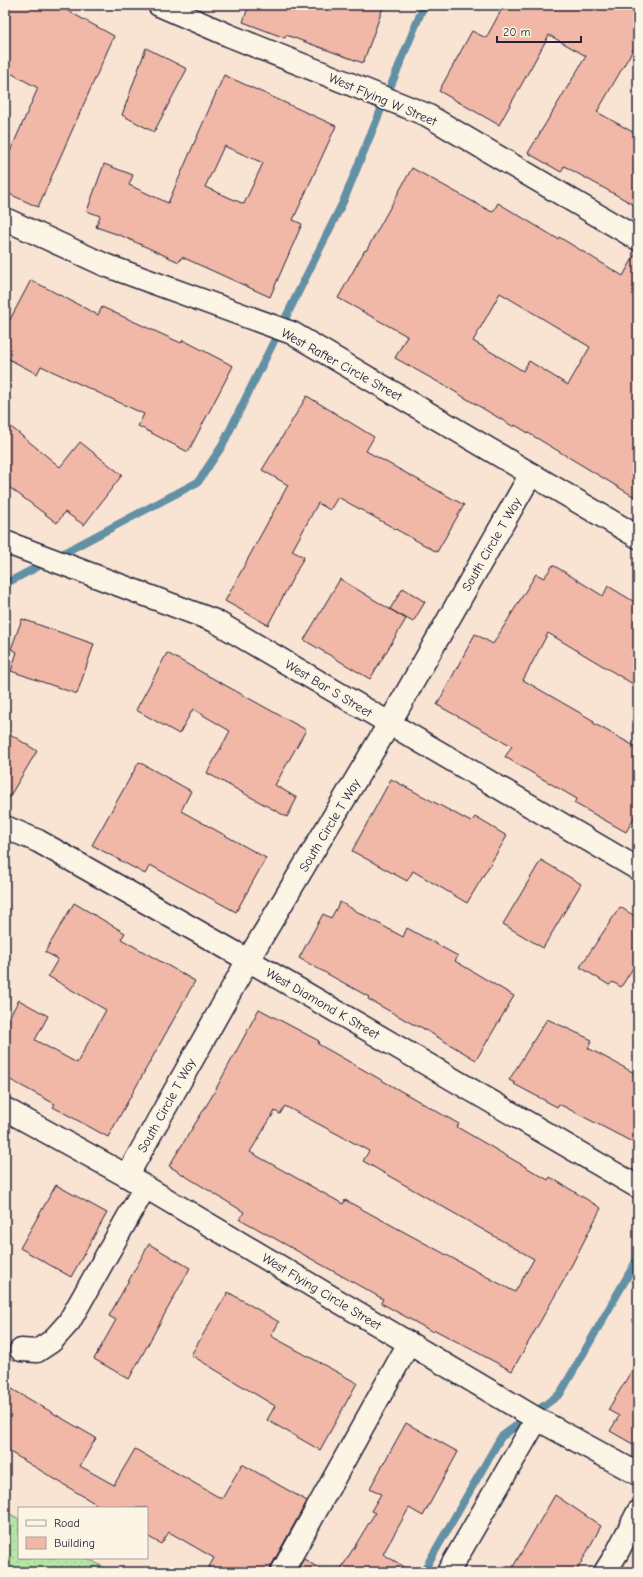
<svg xmlns="http://www.w3.org/2000/svg" width="643" height="1577" font-family="'Comic Neue',sans-serif">
  <defs>
    <pattern id="grass-dots" width="8" height="8" patternUnits="userSpaceOnUse"><rect width="8" height="8" fill="#b6e6a5"/><path d="M2 2h.1M6 6h.1" fill="none" stroke="#9cc58f" stroke-width="1.8" stroke-linecap="round"/></pattern>
  </defs>
  <rect width="100%" height="100%" fill="#f9e3d3"/>
  <filter id="ink" filterUnits="userSpaceOnUse"><feTurbulence type="fractalNoise" baseFrequency=".025" numOctaves="2"/><feDisplacementMap in="SourceGraphic" scale="8" xChannelSelector="R" yChannelSelector="G"/><feConvolveMatrix kernelMatrix="1 2 1 2 8 2 1 2 1" color-interpolation-filters="sRGB"/></filter>
  <g filter="url(#ink)">
    <path fill="url(#grass-dots)" stroke="#6c8470" d="M 5,1511 L 19,1519 L 19,1558 L 87,1558 L 112,1572 L 5,1572 Z"/>
    <g fill="none" stroke-linecap="round" stroke-linejoin="round">
      <g stroke="#6290a5" stroke-width="8">
        <path d="M 5,584 L 198,482 L 222,446 L 343,202 L 424,5"/>
        <path d="M 423,1572 L 501,1437 L 560,1394 L 638,1258"/>
      </g>
    </g>
    <g fill="#f1b8a8" stroke="#22223b" fill-rule="evenodd">
      <path d="M 5,5 L 57,5 L 114,36 L 38,207 L 5,192 L 5,163 L 38,88 L 5,70 Z"/>
      <path d="M 249,5 L 384,5 L 363,63 L 286,35 L 285,38 L 243,22 Z"/>
      <path d="M 504,5 L 638,5 L 638,41 L 597,112 L 638,135 L 638,207 L 564,166 L 561,172 L 528,153 L 586,56 L 549,35 L 499,125 L 439,91 L 472,31 L 486,38 Z"/>
      <path d="M 146,48 L 187,69 L 154,132 L 122,115 Z"/>
      <path d="M 224,75 L 336,126 L 293,220 L 302,224 L 270,297 L 182,257 L 179,262 L 122,236 L 96,227 L 100,216 L 87,211 L 104,164 L 133,175 L 129,185 L 168,203 ZM 224,146 L 263,163 L 244,204 L 205,187 Z"/>
      <path d="M 412,168 L 490,211 L 493,212 L 498,203 L 558,239 L 559,237 L 623,276 L 637,251 L 638,251 L 638,499 L 515,425 L 514,427 L 447,387 L 395,358 L 407,336 L 338,298 L 365,250 L 366,251 ZM 500,293 L 590,347 L 568,385 L 529,361 L 523,371 L 473,341 Z"/>
      <path d="M 31,280 L 98,315 L 102,307 L 181,343 L 183,340 L 233,366 L 188,452 L 138,426 L 144,414 L 41,366 L 37,374 L 5,357 L 5,329 Z"/>
      <path d="M 307,396 L 374,437 L 366,451 L 464,505 L 437,552 L 338,497 L 330,510 L 318,503 L 292,551 L 304,557 L 268,625 L 225,601 L 288,485 L 262,470 Z"/>
      <path d="M 5,422 L 60,467 L 80,442 L 122,475 L 84,525 L 65,512 L 57,523 L 5,484 Z"/>
      <path d="M 553,565 L 603,596 L 608,586 L 638,604 L 638,687 L 548,633 L 523,680 L 594,721 L 593,723 L 638,748 L 638,811 L 626,832 L 574,803 L 577,799 L 505,757 L 512,746 L 437,705 L 475,634 L 493,644 L 536,574 L 544,578 Z"/>
      <path d="M 340,579 L 406,619 L 370,679 L 304,640 Z"/>
      <path d="M 403,588 L 425,602 L 413,622 L 390,609 Z"/>
      <path d="M 22,619 L 94,644 L 77,694 L 11,671 L 17,652 L 11,649 Z"/>
      <path d="M 167,653 L 306,730 L 275,785 L 297,798 L 287,817 L 207,773 L 230,731 L 193,709 L 179,734 L 136,710 Z"/>
      <path d="M 5,731 L 37,751 L 5,804 Z"/>
      <path d="M 139,762 L 191,791 L 181,811 L 266,858 L 236,912 L 150,865 L 145,874 L 92,845 Z"/>
      <path d="M 391,779 L 471,822 L 475,817 L 507,836 L 467,903 L 413,871 L 407,881 L 352,851 Z"/>
      <path d="M 541,860 L 581,884 L 543,948 L 503,924 Z"/>
      <path d="M 340,902 L 403,937 L 407,928 L 458,956 L 455,961 L 514,996 L 476,1060 L 419,1026 L 418,1027 L 368,999 L 369,997 L 299,958 L 323,914 L 331,918 Z"/>
      <path d="M 74,903 L 125,933 L 121,939 L 195,981 L 108,1137 L 53,1107 L 55,1104 L 5,1077 L 5,1024 L 19,1000 L 48,1016 L 35,1040 L 77,1063 L 106,1010 L 48,976 L 58,959 L 45,952 Z"/>
      <path d="M 620,907 L 638,918 L 638,960 L 621,987 L 613,982 L 609,985 L 580,967 Z"/>
      <path d="M 259,1009 L 319,1041 L 318,1044 L 459,1124 L 457,1127 L 548,1180 L 550,1177 L 601,1208 L 565,1278 L 512,1371 L 435,1330 L 433,1332 L 381,1303 L 383,1299 L 240,1219 L 244,1212 L 169,1166 L 211,1098 ZM 285,1106 L 369,1151 L 363,1161 L 534,1259 L 515,1292 L 345,1200 L 343,1204 L 250,1152 L 275,1111 L 280,1114 Z"/>
      <path d="M 547,1019 L 592,1040 L 588,1048 L 638,1075 L 638,1145 L 559,1104 L 557,1107 L 514,1084 L 515,1083 L 509,1080 Z"/>
      <path d="M 56,1185 L 107,1213 L 71,1277 L 20,1248 Z"/>
      <path d="M 149,1244 L 190,1268 L 129,1379 L 94,1359 L 116,1320 L 109,1316 Z"/>
      <path d="M 228,1292 L 279,1322 L 271,1336 L 357,1383 L 320,1450 L 267,1420 L 275,1406 L 191,1355 Z"/>
      <path d="M 638,1360 L 638,1447 L 610,1431 L 619,1416 L 608,1410 Z"/>
      <path d="M 5,1385 L 96,1438 L 80,1466 L 114,1485 L 135,1449 L 222,1499 L 242,1464 L 307,1501 L 271,1566 L 270,1572 L 206,1572 L 214,1558 L 169,1532 L 161,1544 L 147,1536 L 147,1508 L 100,1508 L 101,1507 L 5,1449 Z"/>
      <path d="M 406,1423 L 458,1452 L 423,1516 L 409,1508 L 383,1554 L 413,1572 L 339,1572 L 375,1513 L 371,1511 L 381,1494 L 370,1488 Z"/>
      <path d="M 555,1495 L 601,1526 L 576,1572 L 510,1572 Z"/>
      <path d="M 304,1559 L 325,1572 L 296,1572 Z"/>
    </g>
    <g fill="none" stroke-linecap="round" stroke-linejoin="round">
      <defs>
        <g id="minor">
          <path d="M 159,5 L 228,35 L 427,115 L 638,239"/>
          <path d="M 5,219 L 105,265 L 292,333 L 638,537"/>
          <path d="M 5,542 L 215,621 L 638,869"/>
          <path d="M 5,827 L 38,841 L 248,960 L 638,1187"/>
          <path d="M 5,1109 L 127,1176 L 537,1419 L 638,1474"/>
          <path d="M 127,1176 L 248,960 L 389,724 L 531,474"/>
          <path d="M 21,1350 L 37,1351 L 52,1341 L 69,1322 L 145,1187"/>
          <path d="M 282,1572 L 409,1343"/>
          <path d="M 448,1572 L 537,1419"/>
          <path d="M 605,1572 L 617,1553 L 638,1512"/>
        </g>
      </defs>
      <use href="#minor" stroke="#22223b" stroke-width="25"/>
      <use href="#minor" stroke="#fcf5e5" stroke-width="22"/>
    </g>
  </g>
  <g text-anchor="middle" stroke-width="4" stroke-linejoin="round" paint-order="stroke">
    <g font-size="13" fill="#22223b" stroke="#fcf5e5">
      <text transform="translate(383 99) rotate(23)" y="5">West Flying W Street</text>
      <text transform="translate(342 364) rotate(29)" y="5">West Rafter Circle Street</text>
      <text transform="translate(491 544) rotate(-60)" y="5">South Circle T Way</text>
      <text transform="translate(329 688) rotate(31)" y="5">West Bar S Street</text>
      <text transform="translate(329 825) rotate(-59)" y="5">South Circle T Way</text>
      <text transform="translate(323 1003) rotate(30)" y="5">West Diamond K Street</text>
      <text transform="translate(166 1105) rotate(-61)" y="5">South Circle T Way</text>
      <text transform="translate(322 1291) rotate(31)" y="5">West Flying Circle Street</text>
    </g>
  </g>
  <rect width="643" height="1577" fill="none" stroke="#fcf5e5" stroke-width="20"/>
  <rect x="10" y="10" width="623" height="1557" fill="none" stroke="#22223b" stroke-width="1.5" filter="url(#ink)"/>
  <rect x="18" y="1507" width="130" height="52" fill="#fcf5e5" stroke="#a5a1a1"/>
  <rect x="26" y="1520" width="20" height="6" fill="#fcf5e5" stroke="#a5a1a1"/>
  <text x="54" y="1527" font-size="12" fill="#22223b">Road</text>
  <rect x="26" y="1537" width="20" height="12" fill="#f1b8a8" stroke="#a5a1a1"/>
  <text x="54" y="1547" font-size="12" fill="#22223b">Building</text>
  <path d="M497 36v6h84v-6" fill="none" stroke="#22223b" stroke-width="2"/>
  <text x="503" y="36" font-size="12" fill="#22223b" stroke="#fcf5e5" stroke-width="3" paint-order="stroke">20 m</text>
</svg>
